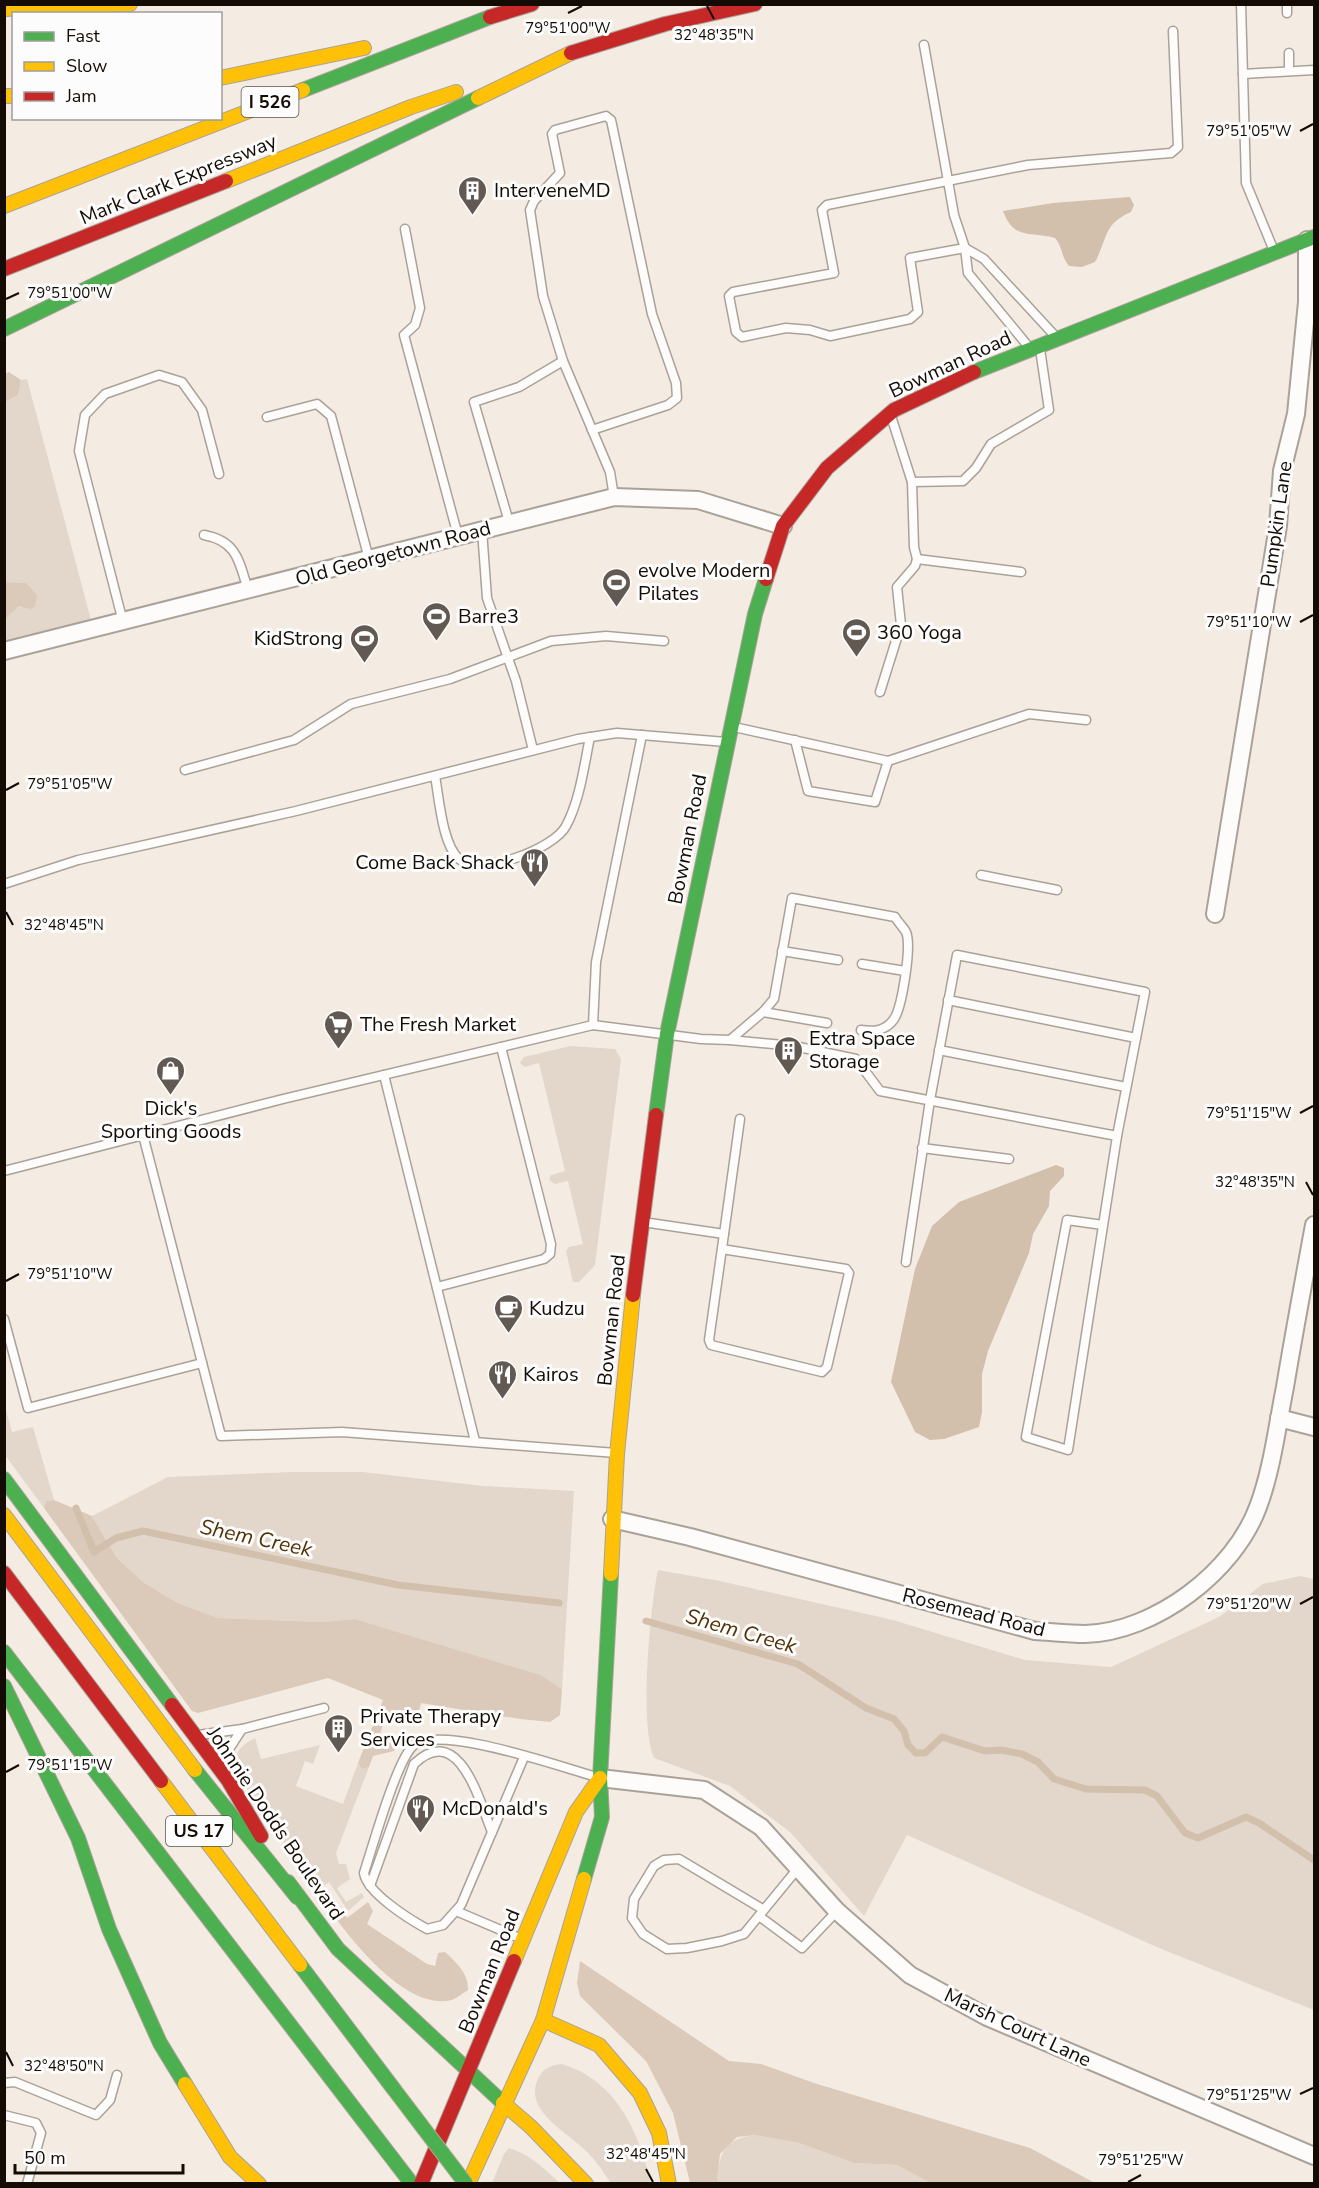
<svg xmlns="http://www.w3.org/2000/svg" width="1319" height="2188" font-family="'Nunito Sans',sans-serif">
  <rect width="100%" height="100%" fill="#f4ece3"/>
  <g fill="#e3d7cb">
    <path d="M 27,379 L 91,620 L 5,642 L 4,619 L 19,606 L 29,609 L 26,583 L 4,582 L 5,402 L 18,395 L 21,380 Z"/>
    <path d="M 570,1046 L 615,1049 L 621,1059 L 595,1265 L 579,1282 L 573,1282 L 566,1251 L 569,1247 L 583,1244 L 568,1181 L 555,1184 L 549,1180 L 551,1175 L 565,1171 L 539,1063 L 524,1067 L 520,1063 L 524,1057 Z"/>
    <path d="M 4,1403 L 12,1432 L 33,1427 L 54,1500 L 46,1501 L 44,1508 L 5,1455 Z"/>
    <path d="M 292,1472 L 363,1472 L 483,1486 L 574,1491 L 562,1689 L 541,1675 L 355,1619 L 322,1622 L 218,1618 L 178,1603 L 143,1582 L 117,1558 L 92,1516 L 168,1477 Z"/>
    <path d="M 658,1570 L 720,1581 L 893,1620 L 1025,1660 L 1111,1667 L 1219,1617 L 1263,1584 L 1300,1576 L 1314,1579 L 1314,2010 L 1159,1948 L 907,1835 L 864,1916 L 791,1833 L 730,1786 L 654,1758 C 639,1725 650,1608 658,1570 Z"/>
    <path d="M 255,1738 L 261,1759 L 320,1745 L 313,1764 L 305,1761 L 296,1786 L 343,1804 L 358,1763 L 362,1769 L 369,1767 L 336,1853 L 339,1864 L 346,1864 L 350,1879 L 337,1888 L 346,1902 L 362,1893 L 364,1897 L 348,1911 L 329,1882 L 316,1892 L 233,1768 C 235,1752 241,1745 255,1738 Z"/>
    <path d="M 562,2064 C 616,2080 639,2132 651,2183 L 611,2183 C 603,2172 595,2159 585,2150 C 568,2133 525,2111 537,2081 C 542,2069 549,2065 562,2064 Z"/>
    <path d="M 755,2135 L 799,2143 L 854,2163 L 897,2165 L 930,2183 L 721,2184 L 717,2180 C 720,2152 724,2139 755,2135 Z"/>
    <path d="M 509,2148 C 530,2154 544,2169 560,2183 L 492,2183 L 504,2154 Z"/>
  </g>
  <g fill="#dbcab9">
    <path d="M 9,372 L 21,380 L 18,395 L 5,402 L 5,374 Z"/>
    <path d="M 5,582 L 26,583 L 37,595 L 35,607 L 29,609 L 19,606 L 5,619 Z"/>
    <path d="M 54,1500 L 92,1516 L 117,1558 L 143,1582 L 178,1603 L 218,1618 L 322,1622 L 355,1619 L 541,1675 L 562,1689 L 560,1715 L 550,1722 L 520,1719 L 421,1703 L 416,1723 L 386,1716 L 379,1737 L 396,1746 L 394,1751 L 373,1756 L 369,1767 L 362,1769 L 358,1763 L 383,1700 L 328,1678 L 198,1713 L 192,1711 L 44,1508 L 46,1501 Z"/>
    <path d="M 328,1891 L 347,1918 L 368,1902 L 373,1911 L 367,1924 L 427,1964 L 435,1966 L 438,1953 L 445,1952 C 456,1962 469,1974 468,1990 C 463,1993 457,1998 452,2000 C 402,2012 344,1930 319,1896 Z"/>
    <path d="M 580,1961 L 729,2061 L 761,2064 L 814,2083 L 1030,2148 L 1095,2183 L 930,2183 L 897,2165 L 854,2163 L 799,2143 L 755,2135 L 737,2137 L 720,2154 L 717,2180 L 721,2183 L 690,2183 L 673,2113 L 646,2061 L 580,1996 L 577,1983 Z"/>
  </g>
  <g fill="#d2bfac">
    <path d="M 1130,197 L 1134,205 L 1131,212 C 1103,224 1108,238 1095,262 L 1082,267 L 1069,266 C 1061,257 1063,247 1055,238 C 1031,231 1014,241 1003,211 L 1053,203 Z"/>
    <path d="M 1056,1165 L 1064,1168 L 1064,1176 L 1050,1191 L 1049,1206 L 1033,1234 L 1029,1253 L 988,1351 L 982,1374 L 982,1412 L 979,1427 L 944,1439 L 930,1440 L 915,1432 L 891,1382 L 915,1269 L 932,1226 L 959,1202 Z"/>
  </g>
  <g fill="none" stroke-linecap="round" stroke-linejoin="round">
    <g stroke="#d2bfac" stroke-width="7">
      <path d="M 76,1508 L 94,1552 L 116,1538 L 143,1531 L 398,1585 L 559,1603"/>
      <path d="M 646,1621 L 798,1664 L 866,1708 L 894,1719 L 904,1731 L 908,1745 L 916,1753 L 925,1753 L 942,1737 L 985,1751 L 1001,1750 L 1022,1754 L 1038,1762 L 1054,1779 L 1086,1789 L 1145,1790 L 1157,1796 L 1185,1833 L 1198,1838 L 1246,1817 L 1259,1823 L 1314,1860"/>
    </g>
    <defs>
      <g id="lane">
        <path d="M 1241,4 L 1246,183 L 1274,251"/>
        <path d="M 1287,4 L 1287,13"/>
        <path d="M 924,45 L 954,215 L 965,248 L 968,273 L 1028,346"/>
        <path d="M 1289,53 L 1289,71"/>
        <path d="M 1243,74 L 1314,70"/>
        <path d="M 405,229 L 420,308 L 415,325 L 404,335 L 458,536"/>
        <path d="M 1056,337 L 984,259 L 965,248 L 910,258 L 918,312 L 910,319 L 830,336 L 810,330 L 786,328 L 742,337 L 736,332 L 729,296 L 733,292 L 834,273 L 822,210 L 827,205 L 1028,165 L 1171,153 L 1178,147 L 1173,31"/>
        <path d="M 563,361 L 543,296 L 530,210 L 534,201 L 560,173 L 552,134 L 555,130 L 606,116 L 611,120 L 652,314 L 676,383 L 677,398 L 668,405 L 592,430"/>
        <path d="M 267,417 L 317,404 L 331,416 L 369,559"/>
        <path d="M 912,482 L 963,481 L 976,468 L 991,444 L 1049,410 L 1040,349"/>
        <path d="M 509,522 L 474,402 L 519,387 L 563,361 L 610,472 L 614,497"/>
        <path d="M 482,530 L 487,598 L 516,681 L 533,750"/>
        <path d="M 204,535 C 237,541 239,561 248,590"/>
        <path d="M 917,559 L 1021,572"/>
        <path d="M 123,622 L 79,451 L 85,415 L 105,394 L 159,375 L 182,382 L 202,410 L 219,474"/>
        <path d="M 880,692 L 901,625 L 897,587 L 915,566 L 917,559 L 914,547 L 912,482 L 891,416"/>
        <path d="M 734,727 L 888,761 L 1029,714 L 1086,720"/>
        <path d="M 795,740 L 808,791 L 875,802 L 888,761"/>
        <path d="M 185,770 L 294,740 L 351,704 L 450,679 L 551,641 L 606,636 L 664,641"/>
        <path d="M 435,776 C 439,797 442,844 459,859 C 480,877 554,849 566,826 C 580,800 584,766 590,737"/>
        <path d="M 981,875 L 1057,890"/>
        <path d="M 4,884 L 78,860 L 296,811 L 578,739 L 617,733 L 726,742"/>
        <path d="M 782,951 L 838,960"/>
        <path d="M 862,964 L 905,971"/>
        <path d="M 948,1000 L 1136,1038"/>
        <path d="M 763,1012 L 827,1023"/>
        <path d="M 593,1025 L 596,962 L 642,735"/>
        <path d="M 730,1040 L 794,1046 L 856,1059 L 880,1091 L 1117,1136 L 1068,1450 L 1026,1437 L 1067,1220 L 1103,1225"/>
        <path d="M 939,1050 L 1126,1087"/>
        <path d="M 384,1075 L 475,1441"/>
        <path d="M 143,1135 L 221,1436 L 342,1432 L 616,1453"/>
        <path d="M 922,1148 L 1009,1159"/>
        <path d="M 4,1171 L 283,1099 L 593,1025 L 701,1039 L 730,1040 L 763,1012 L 774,999 L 792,898 L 895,917 C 898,922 903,927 906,932 C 912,946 902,1007 894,1019 C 886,1031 874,1032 861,1030"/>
        <path d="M 643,1222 L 724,1234 L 709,1340 L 711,1345 L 822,1372 L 827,1367 L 849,1273 L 846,1269 L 722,1249"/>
        <path d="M 724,1234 L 740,1119"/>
        <path d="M 906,1262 L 930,1100 L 957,955 L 1145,992 L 1117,1136"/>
        <path d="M 437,1287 L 544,1259 L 550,1254 L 551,1244 L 501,1047"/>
        <path d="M 4,1319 L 28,1408 L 202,1363"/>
        <path d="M 242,1729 L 324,1708"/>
        <path d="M 198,1735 L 242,1729 L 220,1763"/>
        <path d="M 524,1757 L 461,1905 L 443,1925 L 427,1929 C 409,1919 367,1893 364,1873 C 373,1845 395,1767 411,1748 C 434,1721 563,1768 597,1777"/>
        <path d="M 370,1886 L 414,1764 C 459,1721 479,1800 492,1832"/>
        <path d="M 764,1910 L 679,1859 L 664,1860 L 654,1866 L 634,1899 L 632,1918 L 643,1934 L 667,1949 L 687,1948 L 722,1941 L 744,1934 L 799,1867"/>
        <path d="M 456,1911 L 522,1939"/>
        <path d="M 759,1916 L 802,1948 L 837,1911"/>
        <path d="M 4,2083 L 15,2082 L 96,2115 L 110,2100 L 117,2075"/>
        <path d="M 4,2115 L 36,2123 L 41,2133 L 27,2184"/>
      </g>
      <g id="street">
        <path d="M 4,651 L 614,497 L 698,500 L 783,526"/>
        <path d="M 1215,914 L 1278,526 L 1282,471 L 1296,414 L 1307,302 L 1307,240"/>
        <path d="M 1279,1418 L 1314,1427"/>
        <path d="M 612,1519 L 690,1537 L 1035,1631 C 1052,1632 1069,1634 1085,1634 C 1155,1632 1234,1572 1258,1507 C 1272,1470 1277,1427 1285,1387 C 1294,1333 1304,1279 1314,1225"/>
        <path d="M 600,1778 L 704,1790 L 761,1827 L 837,1911 L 910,1975 L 987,2017 L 1314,2156"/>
      </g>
      <g id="fast">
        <path d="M 303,90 L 490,17"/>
        <path d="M 4,329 L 478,98"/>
        <path d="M 974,372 L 1314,237"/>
        <path d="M 656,1115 L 667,1034 L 755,614 L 766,579"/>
        <path d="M 4,1479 L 172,1705"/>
        <path d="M 4,1652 L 412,2184"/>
        <path d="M 4,1686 L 78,1838 L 109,1929 L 160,2043 L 185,2084"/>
        <path d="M 195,1770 L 297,1897"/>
        <path d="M 584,1879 L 602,1817 L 600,1778 L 611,1574"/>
        <path d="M 288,1882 L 338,1949 L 503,2103"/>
        <path d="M 300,1965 L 393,2088"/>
      </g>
      <g id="slow">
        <path d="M 4,9 L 130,4"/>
        <path d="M 220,78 L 364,48"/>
        <path d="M 4,96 L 14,96"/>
        <path d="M 478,98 L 571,53"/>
        <path d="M 226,181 L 411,107 L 456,92"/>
        <path d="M 4,206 L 303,90"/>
        <path d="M 4,1515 L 195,1770"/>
        <path d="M 611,1574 L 617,1454 L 633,1295"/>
        <path d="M 161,1781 L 300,1965"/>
        <path d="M 514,1961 L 576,1812 L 600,1778"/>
        <path d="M 543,2020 L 599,2045 L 640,2093 L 659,2133 L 669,2184"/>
        <path d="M 185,2084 L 230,2157 L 259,2184"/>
        <path d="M 503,2103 L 531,2127 L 586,2184"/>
        <path d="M 468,2184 L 543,2020 L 584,1879"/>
      </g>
      <g id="jam">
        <path d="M 490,17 L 532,4"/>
        <path d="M 571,53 L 665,24 L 755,4"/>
        <path d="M 4,269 L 226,181"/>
        <path d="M 766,579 L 783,526 L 827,468 L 894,410 L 974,372"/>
        <path d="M 633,1295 L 656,1115"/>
        <path d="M 4,1573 L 161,1781"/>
        <path d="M 172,1705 L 228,1780 L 261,1836"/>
        <path d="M 421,2184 L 514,1961"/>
      </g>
    </defs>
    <use href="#lane" stroke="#aaa299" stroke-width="11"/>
    <use href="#street" stroke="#aaa299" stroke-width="20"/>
    <use href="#fast" stroke="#aaa299" stroke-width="16"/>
    <use href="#slow" stroke="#aaa299" stroke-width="16"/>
    <use href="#jam" stroke="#aaa299" stroke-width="16"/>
    <use href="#lane" stroke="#fdfcfb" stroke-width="8"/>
    <use href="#street" stroke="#fdfcfb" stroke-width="16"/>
    <use href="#fast" stroke="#4caf50" stroke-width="14"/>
    <use href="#slow" stroke="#ffc107" stroke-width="14"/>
    <use href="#jam" stroke="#c62828" stroke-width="14"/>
    <defs>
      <path id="fast-bridge" d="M 393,2088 L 466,2184"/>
    </defs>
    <use href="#fast-bridge" stroke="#b6a898" stroke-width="16" stroke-linecap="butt"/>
    <use href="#fast-bridge" stroke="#4caf50" stroke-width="14"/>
  </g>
  <path fill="none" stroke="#140c04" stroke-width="2" d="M 707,6 L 714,19M 568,13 L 582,6M 1300,131 L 1313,124M 6,299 L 19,293M 1300,622 L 1313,615M 6,790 L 19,783M 6,912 L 13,925M 1300,1113 L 1313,1106M 1306,1182 L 1313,1195M 6,1281 L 19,1274M 1300,1604 L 1313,1597M 6,1772 L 19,1765M 6,2052 L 13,2066M 1300,2094 L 1313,2088M 646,2169 L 653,2182M 1128,2182 L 1141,2175"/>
  <defs>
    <symbol id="building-pin" viewBox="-11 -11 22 30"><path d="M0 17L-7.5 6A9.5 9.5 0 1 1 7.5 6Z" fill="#625a52" stroke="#fcfcfc"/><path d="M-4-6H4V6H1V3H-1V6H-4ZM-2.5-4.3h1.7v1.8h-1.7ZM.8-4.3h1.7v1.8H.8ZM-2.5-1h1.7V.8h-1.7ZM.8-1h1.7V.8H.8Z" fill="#fff"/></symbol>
    <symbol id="stadium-pin" viewBox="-11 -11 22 30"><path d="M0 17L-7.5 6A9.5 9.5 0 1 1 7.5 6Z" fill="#625a52" stroke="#fcfcfc"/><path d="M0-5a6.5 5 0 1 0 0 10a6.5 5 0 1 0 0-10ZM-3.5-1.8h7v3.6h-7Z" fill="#fff"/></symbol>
    <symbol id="restaurant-pin" viewBox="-11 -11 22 30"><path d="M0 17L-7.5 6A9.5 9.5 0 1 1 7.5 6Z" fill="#625a52" stroke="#fcfcfc"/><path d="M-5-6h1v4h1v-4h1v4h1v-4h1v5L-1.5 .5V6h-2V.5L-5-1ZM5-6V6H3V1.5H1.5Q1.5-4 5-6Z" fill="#fff"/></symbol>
    <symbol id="supermarket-pin" viewBox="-11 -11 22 30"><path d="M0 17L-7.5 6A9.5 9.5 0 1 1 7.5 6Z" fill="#625a52" stroke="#fcfcfc"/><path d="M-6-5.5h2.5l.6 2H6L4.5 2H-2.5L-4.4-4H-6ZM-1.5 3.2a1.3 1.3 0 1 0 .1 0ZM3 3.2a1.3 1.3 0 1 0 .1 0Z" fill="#fff"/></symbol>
    <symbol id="shop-pin" viewBox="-11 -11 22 30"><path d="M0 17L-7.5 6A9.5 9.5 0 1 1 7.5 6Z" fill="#625a52" stroke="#fcfcfc"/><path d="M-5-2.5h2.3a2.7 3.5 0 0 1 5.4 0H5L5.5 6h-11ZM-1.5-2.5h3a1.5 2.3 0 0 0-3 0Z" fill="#fff"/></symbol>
    <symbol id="cafe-pin" viewBox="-11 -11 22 30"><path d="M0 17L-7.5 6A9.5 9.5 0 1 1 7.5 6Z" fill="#625a52" stroke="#fcfcfc"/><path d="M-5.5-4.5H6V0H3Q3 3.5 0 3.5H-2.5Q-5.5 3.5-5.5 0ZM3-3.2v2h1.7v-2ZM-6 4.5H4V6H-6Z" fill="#fff"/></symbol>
  </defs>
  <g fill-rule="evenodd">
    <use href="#building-pin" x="456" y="174" width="33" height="45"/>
    <use href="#stadium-pin" x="600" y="566" width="33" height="45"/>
    <use href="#stadium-pin" x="420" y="600" width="33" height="45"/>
    <use href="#stadium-pin" x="840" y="616" width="33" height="45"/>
    <use href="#stadium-pin" x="348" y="622" width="33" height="45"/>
    <use href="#restaurant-pin" x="518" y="846" width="33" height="45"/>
    <use href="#supermarket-pin" x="322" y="1008" width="33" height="45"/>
    <use href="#building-pin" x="772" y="1034" width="33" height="45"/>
    <use href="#shop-pin" x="154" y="1054" width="33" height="45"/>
    <use href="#cafe-pin" x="492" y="1292" width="33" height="45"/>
    <use href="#restaurant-pin" x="486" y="1358" width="33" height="45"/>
    <use href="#building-pin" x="322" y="1712" width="33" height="45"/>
    <use href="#restaurant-pin" x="404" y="1792" width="33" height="45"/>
  </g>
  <g text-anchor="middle" stroke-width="6" stroke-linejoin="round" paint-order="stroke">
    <g fill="#fcfcfc" stroke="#5a544e" stroke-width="1.5">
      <rect x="241.5" y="87" width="57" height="30" rx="4.5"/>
      <rect x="166" y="1816" width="66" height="30" rx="4.5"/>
    </g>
    <g font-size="18" font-weight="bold" fill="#140c04">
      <text x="270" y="108">I 526</text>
      <text x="199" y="1837">US 17</text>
    </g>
    <g font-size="20" fill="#140c04" stroke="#fcfcfc">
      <text transform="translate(178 179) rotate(-22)" y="7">Mark Clark Expressway</text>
      <text transform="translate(950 364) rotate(-25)" y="7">Bowman Road</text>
      <text transform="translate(1276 524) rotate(-82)" y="7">Pumpkin Lane</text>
      <text transform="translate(393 553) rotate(-15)" y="7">Old Georgetown Road</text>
      <text transform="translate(687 839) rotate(-79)" y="7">Bowman Road</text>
      <text transform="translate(611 1320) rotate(-84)" y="7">Bowman Road</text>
      <text transform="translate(974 1612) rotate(14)" y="7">Rosemead Road</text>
      <text transform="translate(276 1823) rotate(56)" y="7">Johnnie Dodds Boulevard</text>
      <text transform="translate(489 1971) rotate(-68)" y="7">Bowman Road</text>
      <text transform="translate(1018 2027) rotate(25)" y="7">Marsh Court Lane</text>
    </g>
    <g font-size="20" fill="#140c04" stroke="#fcfcfc" text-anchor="start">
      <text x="494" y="197">InterveneMD</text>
      <text x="638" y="577">evolve Modern<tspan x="638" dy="23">Pilates</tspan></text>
      <text x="458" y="623">Barre3</text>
      <text x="877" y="639">360 Yoga</text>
      <text x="343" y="645" text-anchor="end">KidStrong</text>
      <text x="514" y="869" text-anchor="end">Come Back Shack</text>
      <text x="360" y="1031">The Fresh Market</text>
      <text x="809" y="1045">Extra Space<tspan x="809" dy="23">Storage</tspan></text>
      <text x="171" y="1115" text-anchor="middle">Dick's<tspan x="171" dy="23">Sporting Goods</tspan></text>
      <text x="529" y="1315">Kudzu</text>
      <text x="523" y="1381">Kairos</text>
      <text x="360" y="1723">Private Therapy<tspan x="360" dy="23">Services</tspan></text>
      <text x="442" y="1815">McDonald's</text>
    </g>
    <g font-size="21" font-style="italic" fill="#513003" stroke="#fcfcfc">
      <text transform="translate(256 1538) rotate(12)" y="7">Shem Creek</text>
      <text transform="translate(741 1631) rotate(16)" y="7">Shem Creek</text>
    </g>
  </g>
  <g font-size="15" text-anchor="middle" fill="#140c04" stroke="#fcfcfc" stroke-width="6" stroke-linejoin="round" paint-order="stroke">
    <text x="568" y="33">79°51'00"W</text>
    <text x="714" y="40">32°48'35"N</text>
    <text x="1249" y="136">79°51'05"W</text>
    <text x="70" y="298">79°51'00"W</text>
    <text x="1249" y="627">79°51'10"W</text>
    <text x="70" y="789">79°51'05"W</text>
    <text x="64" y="930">32°48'45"N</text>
    <text x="1249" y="1118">79°51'15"W</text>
    <text x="1255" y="1187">32°48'35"N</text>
    <text x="70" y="1279">79°51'10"W</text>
    <text x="1249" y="1609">79°51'20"W</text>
    <text x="70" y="1770">79°51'15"W</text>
    <text x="64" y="2071">32°48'50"N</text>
    <text x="1249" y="2100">79°51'25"W</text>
    <text x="646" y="2159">32°48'45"N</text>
    <text x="1141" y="2165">79°51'25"W</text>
  </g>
  <rect width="1319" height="2188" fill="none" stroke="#140c04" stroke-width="12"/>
  <rect x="12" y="12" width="210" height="108" fill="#fcfcfc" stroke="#9f9c99" stroke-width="1.5"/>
  <rect x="24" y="32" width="30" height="9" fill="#4caf50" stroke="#9f9c99" stroke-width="1.5"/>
  <text x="66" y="42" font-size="18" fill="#140c04">Fast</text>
  <rect x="24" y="62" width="30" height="9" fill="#ffc107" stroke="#9f9c99" stroke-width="1.5"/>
  <text x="66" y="72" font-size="18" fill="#140c04">Slow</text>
  <rect x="24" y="92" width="30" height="9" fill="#c62828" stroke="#9f9c99" stroke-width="1.5"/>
  <text x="66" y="102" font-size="18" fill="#140c04">Jam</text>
  <path d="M15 2164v9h168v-9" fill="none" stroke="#140c04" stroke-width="3"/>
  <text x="24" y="2164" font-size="18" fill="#140c04" stroke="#fcfcfc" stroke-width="4.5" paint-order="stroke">50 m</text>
</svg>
